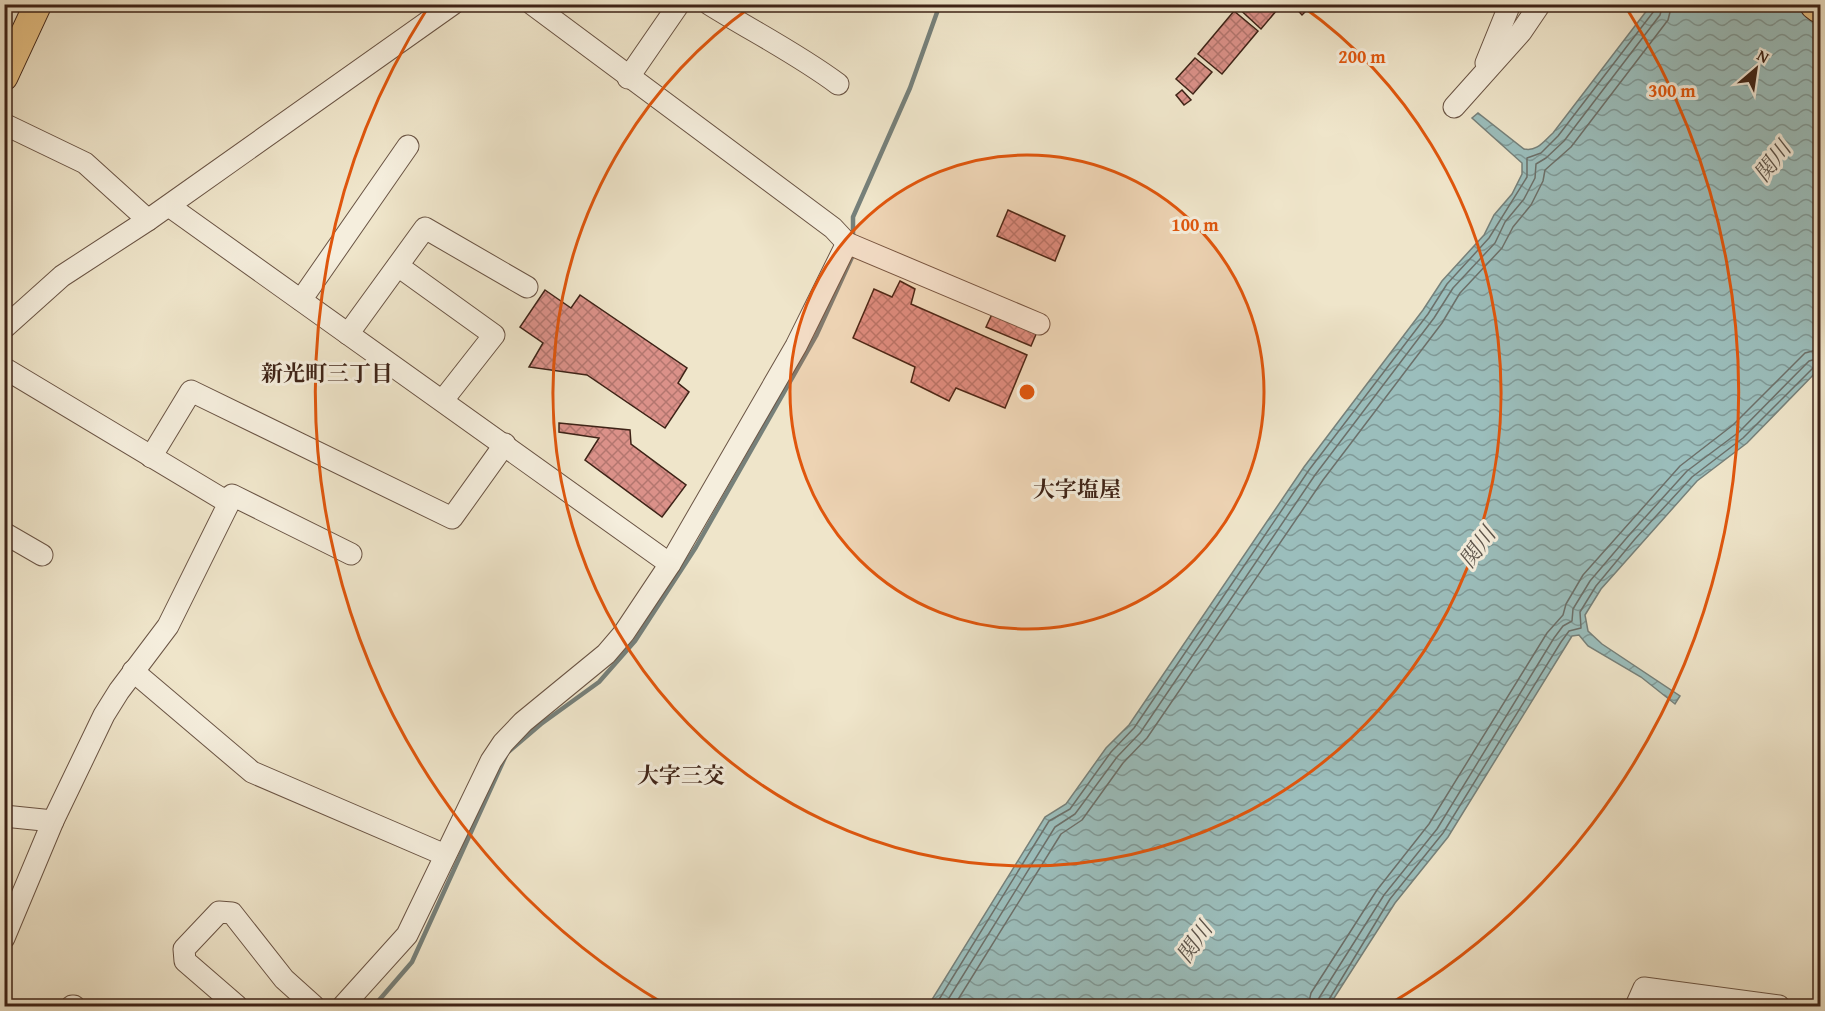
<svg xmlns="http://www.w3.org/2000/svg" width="1825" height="1011" font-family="'Gentium Book Plus','Noto Serif JP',serif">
  <defs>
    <pattern id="water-waves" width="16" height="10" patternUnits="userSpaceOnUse" patternTransform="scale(1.5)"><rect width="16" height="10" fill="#9bbebc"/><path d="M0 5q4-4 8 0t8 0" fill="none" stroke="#809a98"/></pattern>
    <pattern id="building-cross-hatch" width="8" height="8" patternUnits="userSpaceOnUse" patternTransform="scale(1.5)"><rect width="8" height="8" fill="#db9189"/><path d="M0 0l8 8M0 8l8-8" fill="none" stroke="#b3766f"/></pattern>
  </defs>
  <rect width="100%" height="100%" fill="#efe5ca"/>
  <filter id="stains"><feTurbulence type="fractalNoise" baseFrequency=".00333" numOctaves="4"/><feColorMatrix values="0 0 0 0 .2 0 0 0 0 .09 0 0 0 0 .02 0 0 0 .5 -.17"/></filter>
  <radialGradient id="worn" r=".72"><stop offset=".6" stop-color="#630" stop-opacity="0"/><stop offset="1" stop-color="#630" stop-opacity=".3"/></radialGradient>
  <path fill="url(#water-waves)" stroke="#76807a" stroke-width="1.5" d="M 1651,5 L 1820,5 L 1820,368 L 1747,443 L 1697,481 L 1601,589 L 1585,615 L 1588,631 L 1602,644 L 1680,696 L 1675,704 L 1641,677 L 1588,646 L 1579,635 L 1572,636 L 1448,837 L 1395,903 L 1329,1006 L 928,1006 L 1045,817 L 1066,804 L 1106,748 L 1129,725 L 1304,467 L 1423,310 L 1442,281 L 1484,235 L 1494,215 L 1512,194 L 1522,174 L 1522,163 L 1472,118 L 1478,113 L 1524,149 C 1537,152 1544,141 1553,133 Z"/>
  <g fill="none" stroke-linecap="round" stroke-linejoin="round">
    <g stroke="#6c706a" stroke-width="1.5">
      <path d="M 935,1006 L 1049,821 L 1070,809 L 1111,752 L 1134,728 L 1309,470 L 1428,314 L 1447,284 L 1489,238 L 1527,177 L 1527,158 L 1541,153 L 1558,136 L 1654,11 L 1655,4"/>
      <path d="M 944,1006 L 1055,827 L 1075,814 L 1117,757 L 1140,733 L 1315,475 L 1434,318 L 1453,288 L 1495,243 L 1505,222 L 1524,199 L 1535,178 L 1536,164 L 1546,158 L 1564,141 L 1660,15 L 1663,4"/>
      <path d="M 954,1006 L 1061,834 L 1082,820 L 1123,763 L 1147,738 L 1323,480 L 1442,323 L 1460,293 L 1502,248 L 1513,227 L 1531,205 L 1543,181 L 1545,170 L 1571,147 L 1668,20 L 1672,4"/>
      <path d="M 1308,1006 L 1311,993 L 1377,890 L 1429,824 L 1547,633 L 1563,615 L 1566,604 L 1583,575 L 1680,466 L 1733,425 L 1805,353 L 1820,349"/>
      <path d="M 1317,1006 L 1319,998 L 1384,895 L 1437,829 L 1554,638 L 1563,626 L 1572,621 L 1573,609 L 1590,581 L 1630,534 L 1687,471 L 1739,432 L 1809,361 L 1820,358"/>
      <path d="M 1325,1006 L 1390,899 L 1443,833 L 1561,642 L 1569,631 L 1581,628 L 1580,612 L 1596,586 L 1635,539 L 1692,477 L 1743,438 L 1814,367 L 1820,365"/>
    </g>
    <g stroke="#76807a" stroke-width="4.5">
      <path d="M 853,240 L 853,217 L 910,88 L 940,4"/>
      <path d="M 374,1006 L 412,962 L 507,753 L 541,724 L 599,682 L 635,641 L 696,547 L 816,336 L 852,257"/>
    </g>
  </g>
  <g fill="url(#building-cross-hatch)" stroke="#3e2317" stroke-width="1.5">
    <path d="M 1234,4 L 1282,4 L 1261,29 Z"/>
    <path d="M 1292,4 L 1307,4 L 1310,7 L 1302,15 Z"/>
    <path d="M 1234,11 L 1258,31 L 1222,74 L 1198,54 Z"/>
    <path d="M 1195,58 L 1212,72 L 1193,94 L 1176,79 Z"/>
    <path d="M 1182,90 L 1191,100 L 1184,105 L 1176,95 Z"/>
    <path d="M 1008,210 L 1065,236 L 1055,261 L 997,236 Z"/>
    <path d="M 900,281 L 915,289 L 911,304 L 1027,355 L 1005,408 L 956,388 L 949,401 L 911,382 L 915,367 L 853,338 L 874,289 L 892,297 Z"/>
    <path d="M 545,290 L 571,308 L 580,295 L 687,368 L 678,383 L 689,392 L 665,428 L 587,375 L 529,367 L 543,343 L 520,327 Z"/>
    <path d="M 993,312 L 1037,332 L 1031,346 L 986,327 Z"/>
    <path d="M 559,423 L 630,430 L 631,444 L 686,485 L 662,517 L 585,460 L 599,438 L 559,432 Z"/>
  </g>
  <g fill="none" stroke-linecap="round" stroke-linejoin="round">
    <defs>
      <g id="minor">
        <path d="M 532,4 L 833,228 L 847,243 L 1039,324"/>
        <path d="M 709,4 C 752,31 798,54 838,84"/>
        <path d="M 1486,63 L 1510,4"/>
        <path d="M 628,78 L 679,4"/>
        <path d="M 1454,107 L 1521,32 L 1540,4"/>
        <path d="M 4,124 L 85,163 L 148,220"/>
        <path d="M 169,206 L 670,564"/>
        <path d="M 398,266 L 494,335 L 443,400"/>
        <path d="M 301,300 L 408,146"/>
        <path d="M 4,328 L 62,276 L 148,220 L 453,4"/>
        <path d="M 348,334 L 425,228 L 527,287"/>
        <path d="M 4,368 L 229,503 L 168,626 L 119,691 L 104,715 L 53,821 L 4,938"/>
        <path d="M 151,457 L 191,391 L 452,518 L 505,444"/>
        <path d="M 229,503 L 232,495 L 351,554"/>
        <path d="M 4,533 L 42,555"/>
        <path d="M 133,671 L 252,772 L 445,855"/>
        <path d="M 4,816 L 53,821"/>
        <path d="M 72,1006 L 74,1006"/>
        <path d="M 237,1006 L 185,961 L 184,949 L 219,912 L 232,913 L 284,979 L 314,1006"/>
        <path d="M 343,1006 L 407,935 L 491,761 L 503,743 L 523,722 L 606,654 L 624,633 L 670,564 L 796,346 L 847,243"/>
        <path d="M 1636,1006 L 1644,988 L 1779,1006"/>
      </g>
      <path id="major" d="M 4,77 L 38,4"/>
      <path id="highway" d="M 1816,4 L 1820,7"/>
    </defs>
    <use href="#minor" stroke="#6a5444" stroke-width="23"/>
    <use href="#major" stroke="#3e2317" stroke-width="29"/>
    <use href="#highway" stroke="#3e2317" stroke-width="34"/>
    <use href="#minor" stroke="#f5eedd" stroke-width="21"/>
    <use href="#major" stroke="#e8c285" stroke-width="27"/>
    <use href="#highway" stroke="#e8c285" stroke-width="32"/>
  </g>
  <circle cx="1027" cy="392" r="237" fill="#e0560d" fill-opacity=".12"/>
  <g fill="none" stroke="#e0560d" stroke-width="3">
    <circle cx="1027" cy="392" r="237"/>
    <path d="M1302 6A474 474 0 1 1 752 6"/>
    <path d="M666 1005A712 712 0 0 1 427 9M1627 9A712 712 0 0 1 1388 1005"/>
  </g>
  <g text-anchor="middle" stroke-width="6" stroke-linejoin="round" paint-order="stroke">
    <g font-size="22" font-style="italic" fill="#5a5249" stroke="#f5eedd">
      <text transform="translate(1772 161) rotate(-52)" y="8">関川</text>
      <text transform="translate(1477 547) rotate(-54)" y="8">関川</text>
      <text transform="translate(1194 942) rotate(-55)" y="8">関川</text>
    </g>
    <g font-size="22" font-weight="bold" fill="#3e2317" stroke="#f5eedd">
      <text x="327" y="381">新光町三丁目</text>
      <text x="1077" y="497">大字塩屋</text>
      <text x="681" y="783">大字三交</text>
    </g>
  </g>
  <circle cx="1027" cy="392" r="9" fill="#e0560d" stroke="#f5eedd" stroke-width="3"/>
  <g font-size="18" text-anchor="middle" font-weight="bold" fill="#e0560d" stroke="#f5eedd" stroke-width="6" stroke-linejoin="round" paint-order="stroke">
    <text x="1362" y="63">200 m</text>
    <text x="1672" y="97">300 m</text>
    <text x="1195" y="231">100 m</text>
  </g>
  <rect width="1825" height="1011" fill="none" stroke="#efe5ca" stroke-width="24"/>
  <rect x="6" y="6" width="1813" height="999" fill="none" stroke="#3e2317" stroke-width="3"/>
  <rect x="12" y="12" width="1801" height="987" fill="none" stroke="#3e2317" stroke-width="1.5"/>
  <g transform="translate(1756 69) rotate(29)" stroke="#f5eedd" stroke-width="4.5" paint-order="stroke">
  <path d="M0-4.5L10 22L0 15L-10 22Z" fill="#3e2317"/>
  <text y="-9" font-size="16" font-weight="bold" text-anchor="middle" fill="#3e2317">N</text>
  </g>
  <rect width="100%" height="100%" filter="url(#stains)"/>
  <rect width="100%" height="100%" fill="url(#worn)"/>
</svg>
